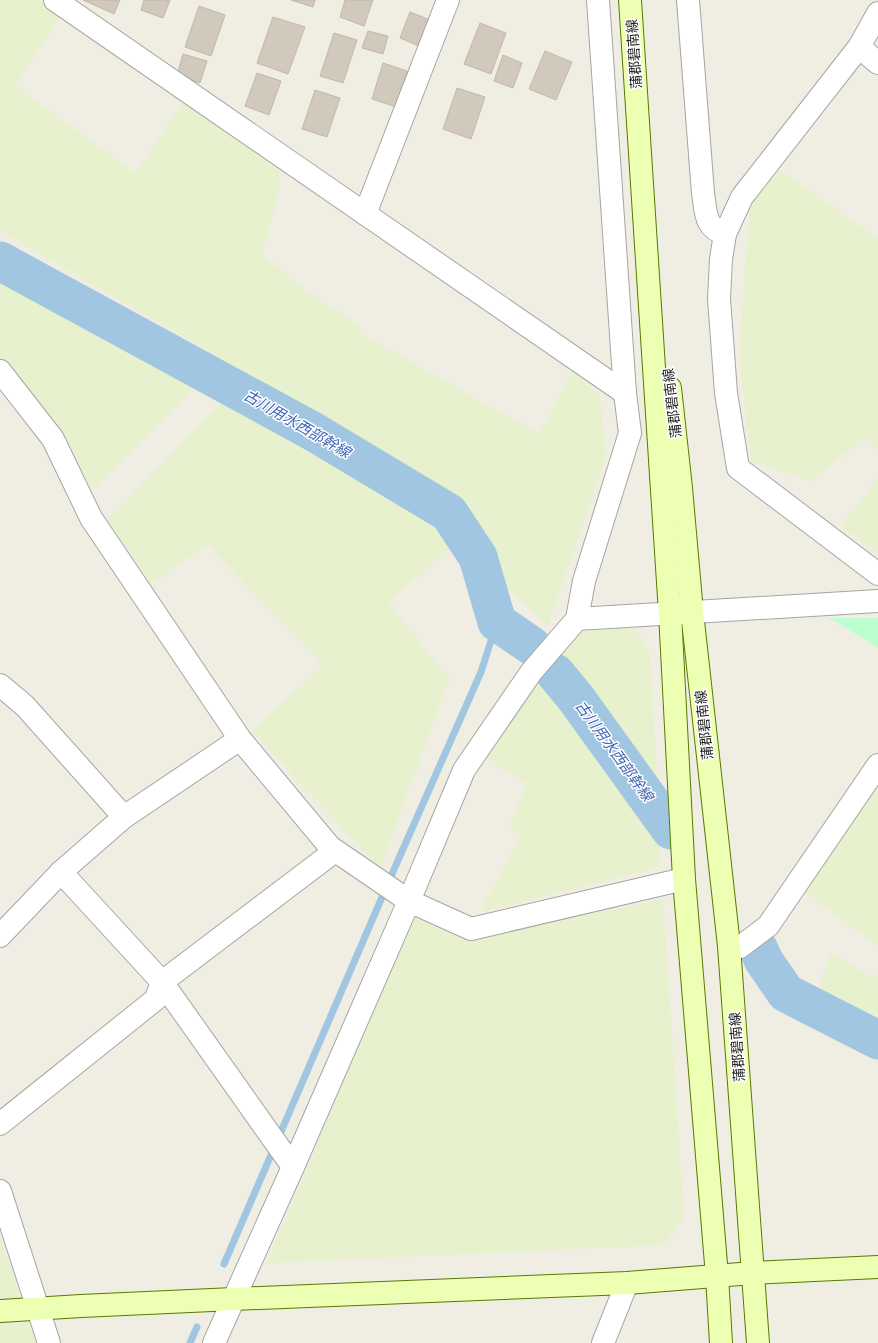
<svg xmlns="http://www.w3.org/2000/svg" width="878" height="1343" font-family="'Golos Text','Noto Sans JP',sans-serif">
  <rect width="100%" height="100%" fill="#f0eee3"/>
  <g fill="#e7f1cd">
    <path d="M 0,0 L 40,0 L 61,15 L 15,86 L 136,174 L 183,102 L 279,169 L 279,191 L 262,255 L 309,293 L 360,326 L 361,334 L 539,434 L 573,373 L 600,397 L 606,457 L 548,626 L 504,586 L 485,537 L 430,479 L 0,231 Z"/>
    <path d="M 779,170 L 878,239 L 878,450 L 866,436 L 811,481 L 751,461 L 739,354 L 750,205 Z"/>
    <path d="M 0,273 L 194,388 L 93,489 L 0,360 Z"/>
    <path d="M 225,399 L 432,514 L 455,544 L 388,602 L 449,679 L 380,869 L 252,731 L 323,665 L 207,544 L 152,583 L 107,520 Z"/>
    <path d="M 878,478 L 878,552 L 841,526 Z"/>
    <path d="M 633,627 L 650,655 L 658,795 L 554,656 L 580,632 Z"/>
    <path d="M 545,669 L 659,823 L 659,867 L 480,912 L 521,836 L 509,825 L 527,784 L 485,757 Z"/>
    <path d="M 878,782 L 878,945 L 803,891 Z"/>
    <path d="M 663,899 L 684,1217 L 663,1245 L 267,1263 L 413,917 L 466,940 Z"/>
    <path d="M 830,953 L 874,978 L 878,972 L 878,1017 L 820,989 Z"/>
    <path d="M 0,1238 L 36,1343 L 0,1343 Z"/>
  </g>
  <path fill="#bcfece" d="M 830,618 L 878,618 L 878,648 Z"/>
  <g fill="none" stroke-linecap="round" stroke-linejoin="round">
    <g stroke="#a0c6e2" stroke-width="7">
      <path d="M 224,1264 L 392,874 L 481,672 L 497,622"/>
      <path d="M 190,1343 L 197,1327"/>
    </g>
    <g stroke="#a0c6e2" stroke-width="39">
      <path d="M 0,261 L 314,432 L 449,513 L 478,557 L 497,622 L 532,646"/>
      <path d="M 555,673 L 575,697 L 671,830"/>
      <path d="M 758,948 L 764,961 L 786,993 L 878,1040"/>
    </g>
  </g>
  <g fill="#d0c9bc" stroke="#c3b8a4">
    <path d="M 83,0 L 120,0 L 114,14 Z"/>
    <path d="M 144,0 L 170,0 L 163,18 L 141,10 Z"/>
    <path d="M 291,0 L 315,0 L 313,7 Z"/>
    <path d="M 345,0 L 373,0 L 364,26 L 340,17 Z"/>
    <path d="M 199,6 L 225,15 L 211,56 L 185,47 Z"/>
    <path d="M 410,12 L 430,20 L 419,46 L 400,38 Z"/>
    <path d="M 273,17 L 305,27 L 288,74 L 257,63 Z"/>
    <path d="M 480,23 L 506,33 L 491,74 L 464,64 Z"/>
    <path d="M 368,31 L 388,36 L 383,54 L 362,48 Z"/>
    <path d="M 334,33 L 357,40 L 343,83 L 320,76 Z"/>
    <path d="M 545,51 L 572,62 L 556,100 L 529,89 Z"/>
    <path d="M 183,54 L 207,61 L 200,83 L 177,75 Z"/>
    <path d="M 503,55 L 522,63 L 513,88 L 494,81 Z"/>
    <path d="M 383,63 L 407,71 L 396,107 L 372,99 Z"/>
    <path d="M 257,73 L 281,81 L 269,115 L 245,106 Z"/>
    <path d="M 457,88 L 485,97 L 471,139 L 443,129 Z"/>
    <path d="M 315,90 L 340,98 L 327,137 L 302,129 Z"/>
  </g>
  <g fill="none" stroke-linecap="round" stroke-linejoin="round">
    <defs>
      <g id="street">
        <path d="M 55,0 L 625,393"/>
        <path d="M 688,0 L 703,193 C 706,211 704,228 725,234"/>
        <path d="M 878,13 L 859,47 L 742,197 L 725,234 L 721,259 L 719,299 L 726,393 L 738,468 L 878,574"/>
        <path d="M 859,47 L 878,63"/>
        <path d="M 365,214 L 448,0"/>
        <path d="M 0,371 L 53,439 L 91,518 L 240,739 L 330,847 L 409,901 L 471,929 L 684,879"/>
        <path d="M 577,619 L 878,601"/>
        <path d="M 0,685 L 25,706 L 124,817"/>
        <path d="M 61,872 L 162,982 L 293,1167"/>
        <path d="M 0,936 L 61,872 L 124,817 L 240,739"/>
        <path d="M 729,946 L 740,947 L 768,926 L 878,765"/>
        <path d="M 0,1124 L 156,999 L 162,982 L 335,851"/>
        <path d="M 0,1191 L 49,1343"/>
        <path d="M 214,1343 L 293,1167 L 409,901 L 464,770 L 532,671 L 577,619 L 584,581 L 630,433 L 625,393 L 598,0"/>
        <path d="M 603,1343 L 627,1283"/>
      </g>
      <g id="secondary">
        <path d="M 630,0 L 670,613 L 684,879 L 717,1276 L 721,1343"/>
        <path d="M 670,388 L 681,488 L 692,612 L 729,946 L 758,1343"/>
        <path d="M 0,1311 L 81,1306 L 234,1299 L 627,1283 L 753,1273 L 878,1267"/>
      </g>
    </defs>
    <use href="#street" stroke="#a5a5a5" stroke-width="24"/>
    <use href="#secondary" stroke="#567a00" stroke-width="24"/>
    <use href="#street" stroke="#fff" stroke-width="22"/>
    <use href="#secondary" stroke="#edffb2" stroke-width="22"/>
  </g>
  <g text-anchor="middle" stroke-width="3" stroke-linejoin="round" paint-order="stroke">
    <g font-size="14" fill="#1e1e1e" stroke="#fff">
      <text transform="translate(634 54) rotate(-94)" y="5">蒲郡碧南線</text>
      <text transform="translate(672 403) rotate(-97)" y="5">蒲郡碧南線</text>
      <text transform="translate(704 725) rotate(-96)" y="5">蒲郡碧南線</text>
      <text transform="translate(737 1047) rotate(-94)" y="5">蒲郡碧南線</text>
    </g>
    <g font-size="15" font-style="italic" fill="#4266b6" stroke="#fff">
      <text transform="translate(297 424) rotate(30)" y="5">古川用水西部幹線</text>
      <text transform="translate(614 751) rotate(54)" y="5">古川用水西部幹線</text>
    </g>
  </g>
</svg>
